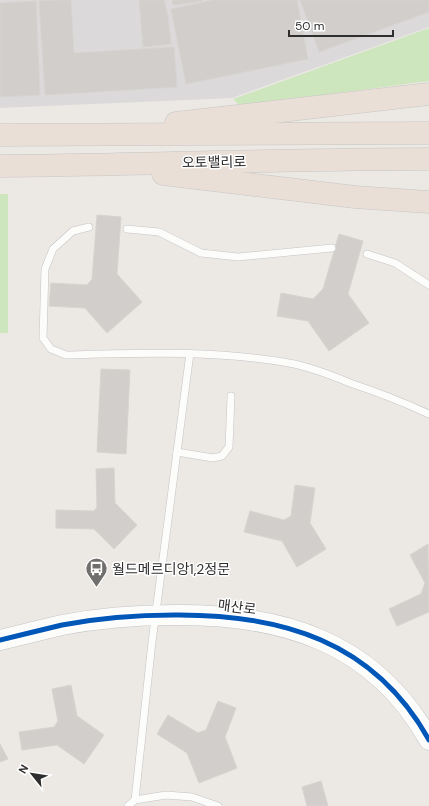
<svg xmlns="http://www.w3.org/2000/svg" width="429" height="806" font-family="'DM Sans','Noto Sans KR',sans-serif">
  <rect width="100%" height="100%" fill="#ece8e4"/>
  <path fill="#dcd9db" d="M 0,0 L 429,0 L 429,27 L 232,98 L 0,108 Z"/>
  <g fill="#cee6be">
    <path d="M 429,28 L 429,81 L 240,106 L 233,99 Z"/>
    <rect x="0" y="194" width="8" height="139"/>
  </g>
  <g fill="#d1cecb" stroke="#d7d4d0">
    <path d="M 57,0 L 71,0 L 74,53 L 174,47 L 177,87 L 45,95 L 39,1 Z"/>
    <path d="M 139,0 L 164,0 L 168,16 L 171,44 L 143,47 Z"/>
    <path d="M 172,0 L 201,0 L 202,1 L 173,5 Z"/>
    <path d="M 213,0 L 297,0 L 308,59 L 186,84 L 171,9 Z"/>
    <path d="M 300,0 L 429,0 L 429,12 L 319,52 Z"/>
    <path d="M 36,1 L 40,95 L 0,97 L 0,3 Z"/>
    <path d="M 97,215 L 121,217 L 117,274 L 142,302 L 107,333 L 85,308 L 49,306 L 51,283 L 87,285 L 92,279 Z"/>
    <path d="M 339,234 L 363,241 L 348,294 L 369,323 L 329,351 L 308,321 L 277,316 L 281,293 L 313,299 L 323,289 Z"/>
    <path d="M 101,369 L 130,370 L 126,454 L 97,452 Z"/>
    <path d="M 114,468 L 115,503 L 137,525 L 114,549 L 94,529 L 56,528 L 56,510 L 94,511 L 97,507 L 96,469 Z"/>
    <path d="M 295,485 L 315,488 L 310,523 L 326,549 L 297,567 L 282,541 L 244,532 L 250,511 L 284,520 L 291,516 Z"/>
    <path d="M 428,544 L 429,612 L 397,626 L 389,609 L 421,594 L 425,583 L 410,555 Z"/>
    <path d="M 71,685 L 77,716 L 104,735 L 84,764 L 57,745 L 22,750 L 19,732 L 54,727 L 58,721 L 52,689 Z"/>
    <path d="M 218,701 L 236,708 L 225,737 L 237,768 L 199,783 L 187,753 L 157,734 L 168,715 L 198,733 L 206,730 Z"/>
    <path d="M 0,744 L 8,759 L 0,762 Z"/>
    <path d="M 321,781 L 328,806 L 307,806 L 302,787 Z"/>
  </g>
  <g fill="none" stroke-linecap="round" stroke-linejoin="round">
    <defs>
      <g id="lane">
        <path d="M 89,227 L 73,231 L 53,249 L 45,269 L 43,338 L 51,349 L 66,355 C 141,353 215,350 289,363 C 310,367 331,375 350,383 C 377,392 403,402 429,414"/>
        <path d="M 127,229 L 159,232 L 201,253 L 238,257 L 332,248"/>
        <path d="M 367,254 L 395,263 L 429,285"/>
        <path d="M 177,452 L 213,458 L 222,456 L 229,447 L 231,396"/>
        <path d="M 135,800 L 152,642 L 190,353"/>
        <path d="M 128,806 L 135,800 L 166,795 L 192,797 L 218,806"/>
      </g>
      <path id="secondary" d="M 0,640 C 21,635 41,630 62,625 C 99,618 137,615 174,615 C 281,614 374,641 429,740"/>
      <g id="highway">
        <path d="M 176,123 L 429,94"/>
        <path d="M 0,135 L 429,133"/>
        <path d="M 0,166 C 143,165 286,159 429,159"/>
        <path d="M 163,174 L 355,197 L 429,202"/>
      </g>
    </defs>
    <use href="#lane" stroke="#c5c4c5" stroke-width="8"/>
    <use href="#secondary" stroke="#c5c4c5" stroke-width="21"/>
    <use href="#highway" stroke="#c6c5c4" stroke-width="23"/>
    <use href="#lane" stroke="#fcfcfb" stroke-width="7"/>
    <use href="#secondary" stroke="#fcfcfb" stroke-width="20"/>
    <use href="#highway" stroke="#eadfd6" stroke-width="22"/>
    <defs>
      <path id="cycleway" d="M 0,640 C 21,635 41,630 62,625 C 99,618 137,615 174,615 C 281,614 374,641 429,740"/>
    </defs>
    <use href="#cycleway" stroke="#fff" stroke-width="8"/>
    <use href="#cycleway" stroke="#0057b8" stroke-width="5"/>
  </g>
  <defs>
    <symbol id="bus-pin" viewBox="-11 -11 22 30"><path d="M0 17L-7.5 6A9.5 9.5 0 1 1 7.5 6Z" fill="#706f6e" stroke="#fff"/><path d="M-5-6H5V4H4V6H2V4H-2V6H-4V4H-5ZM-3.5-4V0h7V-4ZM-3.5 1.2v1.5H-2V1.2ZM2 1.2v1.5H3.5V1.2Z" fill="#fff"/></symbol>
  </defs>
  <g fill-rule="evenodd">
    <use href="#bus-pin" x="84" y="556" width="25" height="34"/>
  </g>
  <g text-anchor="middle" stroke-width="3" stroke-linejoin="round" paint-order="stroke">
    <g font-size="14" fill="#2e2e2e" stroke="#fff">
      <text transform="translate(214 162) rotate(-1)" y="5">오토밸리로</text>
      <text transform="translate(237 607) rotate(7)" y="5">매산로</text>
    </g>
    <g font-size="14" fill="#2e2e2e" stroke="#fff" text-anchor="start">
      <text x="112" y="574">월드메르디앙1,2정문</text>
    </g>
  </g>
  <g transform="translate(32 774) rotate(300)" stroke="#ffffff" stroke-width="3" paint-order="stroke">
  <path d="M0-3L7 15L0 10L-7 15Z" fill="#2e2e2e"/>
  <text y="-6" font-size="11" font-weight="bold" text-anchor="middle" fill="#2e2e2e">N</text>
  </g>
  <path d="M289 30v6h104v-6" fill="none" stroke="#2e2e2e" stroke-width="2"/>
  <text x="295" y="30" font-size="12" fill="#2e2e2e" stroke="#ffffff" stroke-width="3" paint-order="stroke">50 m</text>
</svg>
